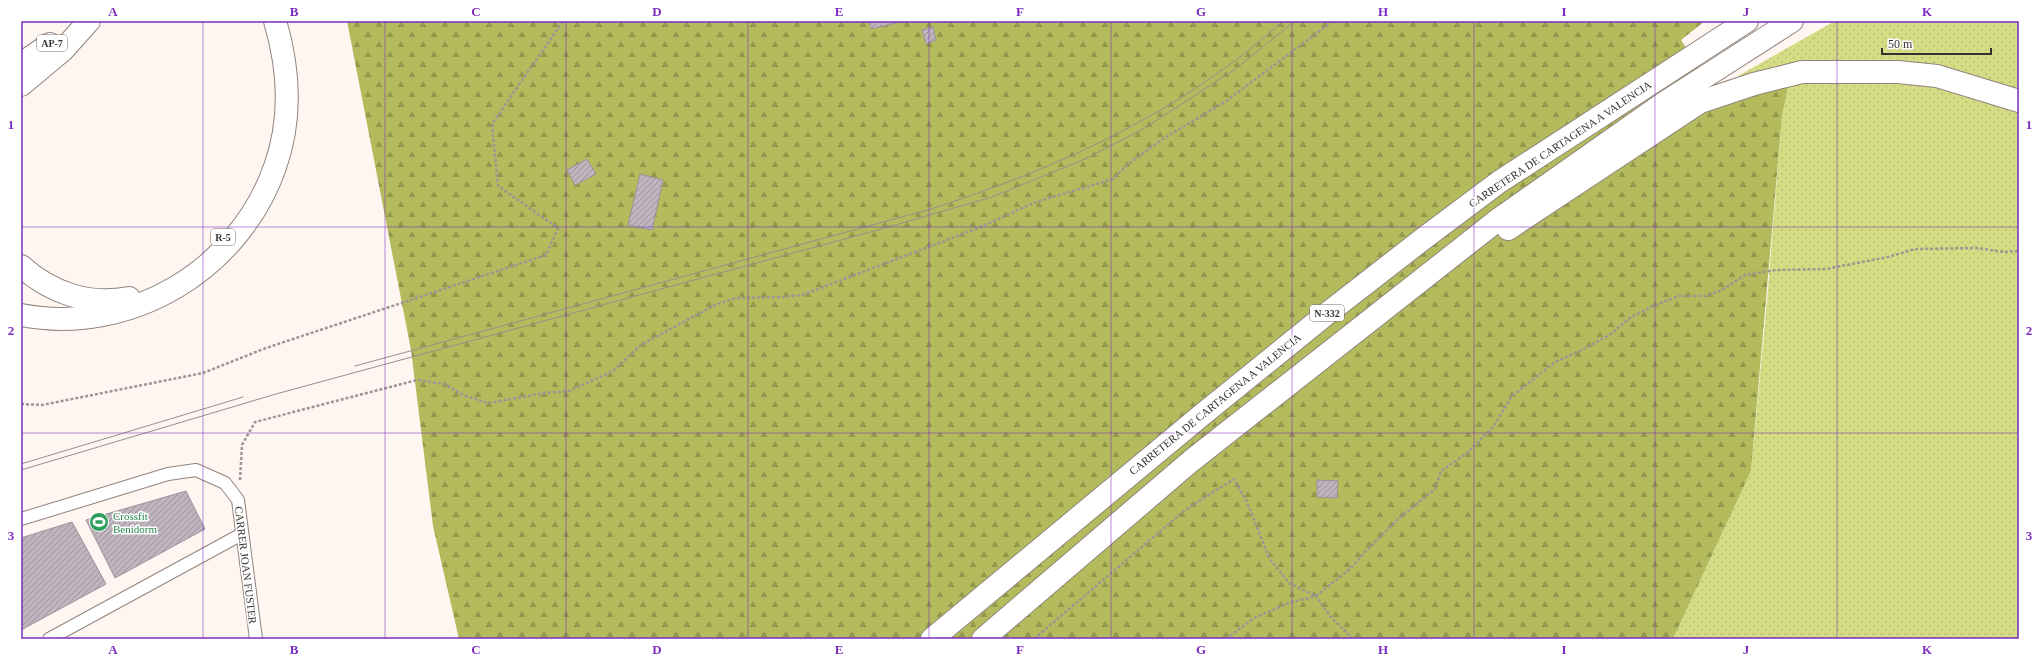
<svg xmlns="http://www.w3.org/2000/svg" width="2040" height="660" font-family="'Times New Roman',serif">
  <defs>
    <pattern id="grass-dots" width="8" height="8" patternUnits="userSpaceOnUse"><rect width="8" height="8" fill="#d5dd84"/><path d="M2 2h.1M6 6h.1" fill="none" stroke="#b7be72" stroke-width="1.8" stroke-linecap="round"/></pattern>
    <pattern id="forest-firs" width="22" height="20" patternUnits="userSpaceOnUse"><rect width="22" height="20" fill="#b4bb5c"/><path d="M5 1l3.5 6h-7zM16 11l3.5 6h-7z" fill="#93984c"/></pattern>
    <pattern id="building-hatch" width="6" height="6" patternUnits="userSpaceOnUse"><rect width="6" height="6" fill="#c0b5bf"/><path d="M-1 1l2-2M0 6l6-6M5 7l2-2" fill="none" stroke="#9d949c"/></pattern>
  </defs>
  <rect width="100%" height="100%" fill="#fff6f2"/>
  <g fill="url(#grass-dots)">
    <path d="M 1835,21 L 2019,21 L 2019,91 L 1907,63 L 1844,61 L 1799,66 L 1739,81 L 1738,76 Z"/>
    <path d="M 1916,81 L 2019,109 L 2019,639 L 1673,639 L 1751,471 L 1767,301 L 1782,116 L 1789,83 Z"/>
  </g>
  <path fill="url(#forest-firs)" d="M 347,21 L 1705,21 L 1681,40 L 1716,93 L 1789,83 L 1782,116 L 1751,471 L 1673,639 L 459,639 L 433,526 L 411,350 Z"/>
  <g fill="url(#building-hatch)" stroke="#9b919b">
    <path d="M 869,21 L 900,21 L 900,22 L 871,29 Z"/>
    <path d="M 933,27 L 936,40 L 926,44 L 922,30 Z"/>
    <path d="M 587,159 L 596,174 L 575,185 L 567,170 Z"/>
    <path d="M 640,174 L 663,180 L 652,230 L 628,225 Z"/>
    <path d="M 1317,480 L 1338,481 L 1337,498 L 1317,497 Z"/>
    <path d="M 186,491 L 205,529 L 115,578 L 86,520 Z"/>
    <path d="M 72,522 L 106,584 L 21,630 L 21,538 Z"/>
  </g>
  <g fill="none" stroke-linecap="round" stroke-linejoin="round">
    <defs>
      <g id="street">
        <path d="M 21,519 L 168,474 L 196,470 L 225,483 L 238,500 L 256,639"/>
        <path d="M 49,639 L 242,534"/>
      </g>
      <g id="highway">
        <path d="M 21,64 L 50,44"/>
        <path d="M 21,85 L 63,50 L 89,21"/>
        <path d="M 1508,229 L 1700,102 L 1754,84 L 1802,72 L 1898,72 L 1937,76 L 2019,101"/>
        <path d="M 21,266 C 51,293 89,306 129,298"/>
        <path d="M 21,315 C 130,336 239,270 275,167 C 292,119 289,68 275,21"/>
        <path d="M 932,639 L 1203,414 L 1329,312 L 1423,239 L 1499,182 L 1747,21"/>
        <path d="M 983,639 L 1191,461 L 1499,219 L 1664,103 L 1792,21"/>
      </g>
    </defs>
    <use href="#street" stroke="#91847d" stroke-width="14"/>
    <use href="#highway" stroke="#91847d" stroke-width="24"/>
    <g stroke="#9d9692" stroke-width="2.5" stroke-dasharray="3 2" stroke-linecap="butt">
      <path d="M 21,404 L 42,405 L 203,373 L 266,348 L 546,255 L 558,228 L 498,186 L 492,124 L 563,21"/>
      <path d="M 240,480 L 242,445 L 255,422 L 417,380 L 444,384 L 463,395 L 488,403 L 545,393 L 569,391 L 613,371 L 641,345 L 715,305 L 735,298 L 783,297 L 802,295 L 981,227 L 1033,203 L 1113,179 L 1126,166 L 1161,140 L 1225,102 L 1333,21"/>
      <path d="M 1034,639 L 1185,510 L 1234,479 L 1247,502 L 1269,558 L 1289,583 L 1316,596 L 1350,569 L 1365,552 L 1398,519 L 1435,489 L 1441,471 L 1467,453 L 1494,426 L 1511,397 L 1555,362 L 1584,349 L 1611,334 L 1631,317 L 1653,306 L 1679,296 L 1706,296 L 1722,290 L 1745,275 L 1775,270 L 1826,269 L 1888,257 L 1915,249 L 1977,248 L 2004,252 L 2019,251"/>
      <path d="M 1226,639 L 1254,618 L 1289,603 L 1316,596 L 1330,616 L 1353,639"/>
    </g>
    <use href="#street" stroke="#fff" stroke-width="12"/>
    <use href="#highway" stroke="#fff" stroke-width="22"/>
    <g stroke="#978f8c" stroke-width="1">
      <path d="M 355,366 L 931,209 C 1058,168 1183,112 1283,21"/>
      <path d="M 21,464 L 243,397"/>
      <path d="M 21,470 L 276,394 L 874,231 L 992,197 L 1085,159 L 1143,129 L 1234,70 L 1295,21"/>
    </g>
  </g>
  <path fill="none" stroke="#7b2cbf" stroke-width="1" stroke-opacity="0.55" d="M 203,21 L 203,639M 385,21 L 385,639M 566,21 L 566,639M 748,21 L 748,639M 929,21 L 929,639M 1111,21 L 1111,639M 1292,21 L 1292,639M 1474,21 L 1474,639M 1655,21 L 1655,639M 1837,21 L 1837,639M 21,227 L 2019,227M 21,433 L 2019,433"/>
  <defs>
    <symbol id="stadium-disc" viewBox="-11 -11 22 22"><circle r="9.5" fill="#2e9e5b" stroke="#fff"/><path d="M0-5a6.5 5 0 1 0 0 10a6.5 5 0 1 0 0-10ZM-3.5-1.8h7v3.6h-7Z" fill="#fff"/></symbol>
  </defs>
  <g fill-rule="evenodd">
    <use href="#stadium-disc" x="88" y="511" width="22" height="22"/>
  </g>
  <g text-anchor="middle" stroke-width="3" stroke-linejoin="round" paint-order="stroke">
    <g fill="#fff" stroke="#726e6d" stroke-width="1">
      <rect x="37" y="35" width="30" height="16" rx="3"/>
      <rect x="211" y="229" width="24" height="16" rx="3"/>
      <rect x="1310" y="305" width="34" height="16" rx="3"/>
    </g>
    <g font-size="10" font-weight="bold" fill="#36302e">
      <text x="52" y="47">AP-7</text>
      <text x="223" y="241">R-5</text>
      <text x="1327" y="317">N-332</text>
    </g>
    <g font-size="11" fill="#36302e" stroke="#fff">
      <text transform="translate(1560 144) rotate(-34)" y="4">CARRETERA DE CARTAGENA A VALENCIA</text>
      <text transform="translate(1215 404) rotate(-39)" y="4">CARRETERA DE CARTAGENA A VALENCIA</text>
      <text transform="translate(246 565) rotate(83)" y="4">CARRER JOAN FUSTER</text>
    </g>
    <g font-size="11" fill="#27864d" stroke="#fff" text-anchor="start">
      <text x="113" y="520">Crossfit<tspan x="113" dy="13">Benidorm</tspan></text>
    </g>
  </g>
  <rect width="2040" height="660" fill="none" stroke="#ffffff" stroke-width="44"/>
  <path d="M1882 48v6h109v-6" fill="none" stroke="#36302e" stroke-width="2"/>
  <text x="1888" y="48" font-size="12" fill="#36302e" stroke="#ffffff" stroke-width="3" paint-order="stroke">50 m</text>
  <rect x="22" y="22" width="1996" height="616" fill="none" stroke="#7b2cbf" stroke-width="1.5"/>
  <g font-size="13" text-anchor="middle" font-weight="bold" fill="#7b2cbf">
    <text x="113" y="16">A</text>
    <text x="294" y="16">B</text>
    <text x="476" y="16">C</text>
    <text x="657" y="16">D</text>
    <text x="839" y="16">E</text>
    <text x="1020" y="16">F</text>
    <text x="1201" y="16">G</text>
    <text x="1383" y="16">H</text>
    <text x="1564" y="16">I</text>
    <text x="1746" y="16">J</text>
    <text x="1927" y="16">K</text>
    <text x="11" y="129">1</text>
    <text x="2029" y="129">1</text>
    <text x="11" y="335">2</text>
    <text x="2029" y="335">2</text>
    <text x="11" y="540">3</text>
    <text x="2029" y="540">3</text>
    <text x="113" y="654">A</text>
    <text x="294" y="654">B</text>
    <text x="476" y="654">C</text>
    <text x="657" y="654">D</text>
    <text x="839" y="654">E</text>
    <text x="1020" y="654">F</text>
    <text x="1201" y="654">G</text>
    <text x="1383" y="654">H</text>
    <text x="1564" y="654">I</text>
    <text x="1746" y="654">J</text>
    <text x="1927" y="654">K</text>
  </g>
</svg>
